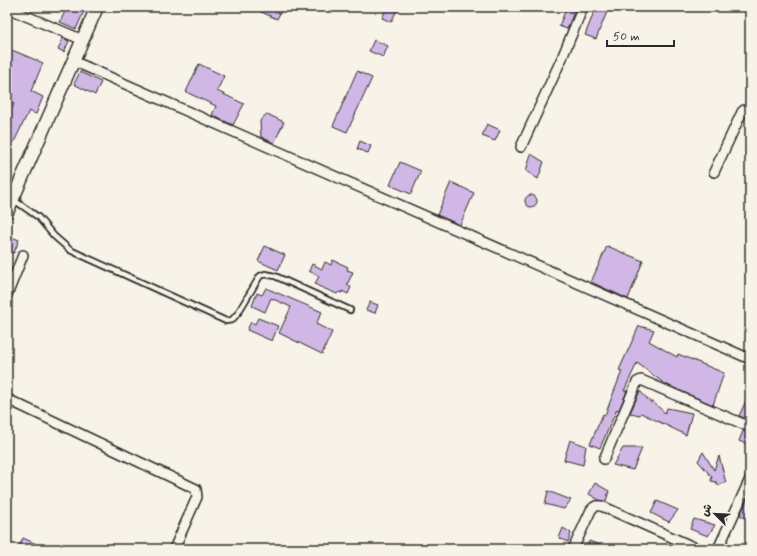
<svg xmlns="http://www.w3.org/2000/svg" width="757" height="556" font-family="Mynerve,'Playpen Sans Arabic',sans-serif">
  <rect width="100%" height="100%" fill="#f7f3e8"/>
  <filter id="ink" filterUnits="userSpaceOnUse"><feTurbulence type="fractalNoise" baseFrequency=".025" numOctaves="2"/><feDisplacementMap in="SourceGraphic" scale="8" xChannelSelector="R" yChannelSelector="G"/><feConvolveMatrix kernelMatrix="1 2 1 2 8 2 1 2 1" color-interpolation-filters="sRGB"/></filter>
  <g filter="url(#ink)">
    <g fill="#d1b7e5" stroke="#2b2b2b">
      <path d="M 67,7 L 86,7 L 76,29 L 60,22 Z"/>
      <path d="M 250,7 L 283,7 L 277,19 Z"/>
      <path d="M 387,7 L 397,10 L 391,22 L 382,18 Z"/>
      <path d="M 567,7 L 576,7 L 567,29 L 559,26 Z"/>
      <path d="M 596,7 L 609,7 L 596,39 L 585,35 Z"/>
      <path d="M 63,38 L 69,41 L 64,52 L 58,49 Z"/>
      <path d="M 374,40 L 388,46 L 383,57 L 369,51 Z"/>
      <path d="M 7,48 L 43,63 L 31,91 L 43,97 L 36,114 L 29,111 L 14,142 L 7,139 L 7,119 L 14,104 L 7,100 Z"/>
      <path d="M 199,64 L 224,76 L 217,91 L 244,104 L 233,125 L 212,115 L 216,106 L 186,92 Z"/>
      <path d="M 357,71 L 372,78 L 347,132 L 333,126 Z"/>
      <path d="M 80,72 L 101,82 L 95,95 L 74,84 Z"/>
      <path d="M 267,114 L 284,122 L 274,143 L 261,137 L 260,121 L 263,117 Z"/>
      <path d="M 487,124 L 500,130 L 495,141 L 482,136 Z"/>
      <path d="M 360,141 L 371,146 L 368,153 L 357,149 Z"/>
      <path d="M 531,154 L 544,162 L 538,179 L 526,171 Z"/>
      <path d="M 400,162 L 421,171 L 411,194 L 390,185 Z"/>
      <path d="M 451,182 L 474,193 L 460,225 L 437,215 Z"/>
      <circle cx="531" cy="201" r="6"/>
      <path d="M 7,235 L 19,240 L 14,253 L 7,250 Z"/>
      <path d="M 265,246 L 285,255 L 278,270 L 258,261 Z"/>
      <path d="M 607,246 L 643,261 L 628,299 L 591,282 Z"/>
      <path d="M 333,260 L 348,267 L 347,270 L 353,272 L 347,285 L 351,287 L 348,294 L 342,291 L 342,293 L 339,292 L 337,294 L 318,286 L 315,284 L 319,276 L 309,271 L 312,264 L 322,269 L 325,262 L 331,265 Z"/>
      <path d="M 266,288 L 322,312 L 316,324 L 332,332 L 322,354 L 279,333 L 291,307 L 271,298 L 265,312 L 252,306 L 257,293 L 262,295 Z"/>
      <path d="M 370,302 L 378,305 L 375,313 L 366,310 Z"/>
      <path d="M 258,318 L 278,326 L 272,341 L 247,330 L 251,322 L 255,324 Z"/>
      <path d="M 639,326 L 654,330 L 649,341 L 677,357 L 678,354 L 724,373 L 713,405 L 665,384 L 637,363 L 624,391 L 627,391 L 619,410 L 617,409 L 600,448 L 590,444 L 603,414 L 605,415 L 622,371 L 619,370 Z"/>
      <path d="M 640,391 L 651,403 L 652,401 L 665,413 L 667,408 L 692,413 L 686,435 L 641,413 L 640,415 L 630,413 Z"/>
      <path d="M 750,392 L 750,420 L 739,416 Z"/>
      <path d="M 743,431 L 750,433 L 750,446 L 739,441 Z"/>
      <path d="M 570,440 L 586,446 L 583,465 L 564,460 Z"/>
      <path d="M 623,448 L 642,448 L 633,470 L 613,465 Z"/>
      <path d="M 703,452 L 714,470 L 719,456 L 726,483 L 722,483 L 719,486 L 716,482 L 711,481 L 712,477 L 698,461 Z"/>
      <path d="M 595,483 L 609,491 L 606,501 L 599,500 L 589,494 Z"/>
      <path d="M 548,491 L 571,500 L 564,509 L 545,504 Z"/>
      <path d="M 750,493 L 750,520 L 740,515 Z"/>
      <path d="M 657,501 L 678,510 L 669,522 L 651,513 Z"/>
      <path d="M 694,519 L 715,525 L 708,536 L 690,529 Z"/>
      <path d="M 563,528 L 571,533 L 568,542 L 559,538 Z"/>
      <path d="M 23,538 L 47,549 L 18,549 Z"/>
      <path d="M 589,541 L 608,548 L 608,549 L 586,549 Z"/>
    </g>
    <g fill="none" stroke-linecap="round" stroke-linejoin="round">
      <defs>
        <path id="service" d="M 14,200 L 38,217 L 54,236 L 70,250 L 226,321 L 232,320 L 238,313 L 260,276 L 265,274 L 275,276 L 350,310"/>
        <g id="minor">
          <path d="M 7,8 L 83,40"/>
          <path d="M 73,61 L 750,359"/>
          <path d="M 521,147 L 562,58 L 583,7"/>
          <path d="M 714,172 L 742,112 L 744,110 L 750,110"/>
          <path d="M 7,295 L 23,255"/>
          <path d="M 7,399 L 196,489 L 197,497 L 174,549"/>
          <path d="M 604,459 L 637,382 L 641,380 L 750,427"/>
          <path d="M 573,549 L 591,510 C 595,505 598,505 604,507 L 698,549"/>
          <path d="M 718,549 L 750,479"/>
        </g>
        <path id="secondary" d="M 7,212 L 97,7"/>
      </defs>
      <use href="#service" stroke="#2b2b2b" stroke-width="8"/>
      <use href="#minor" stroke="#2b2b2b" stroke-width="12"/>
      <use href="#secondary" stroke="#2b2b2b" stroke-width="15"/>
      <use href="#service" stroke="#f7f3e8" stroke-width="4.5"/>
      <use href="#minor" stroke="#f7f3e8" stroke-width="9"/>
      <use href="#secondary" stroke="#f7f3e8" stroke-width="12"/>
    </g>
  </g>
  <rect width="757" height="556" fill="none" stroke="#f7f3e8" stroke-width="24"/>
  <rect x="12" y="12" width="733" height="532" fill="none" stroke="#2b2b2b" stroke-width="1.5" filter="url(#ink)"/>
  <g transform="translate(715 514) rotate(294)" stroke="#f7f3e8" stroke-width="3" paint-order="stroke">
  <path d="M0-3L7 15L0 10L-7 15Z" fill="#2b2b2b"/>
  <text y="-6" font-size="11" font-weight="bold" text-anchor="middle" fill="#2b2b2b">ش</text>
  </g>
  <path d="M607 40v6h67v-6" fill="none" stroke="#2b2b2b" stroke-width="2"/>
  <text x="613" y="40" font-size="12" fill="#2b2b2b" stroke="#f7f3e8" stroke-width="3" paint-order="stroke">50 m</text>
</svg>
